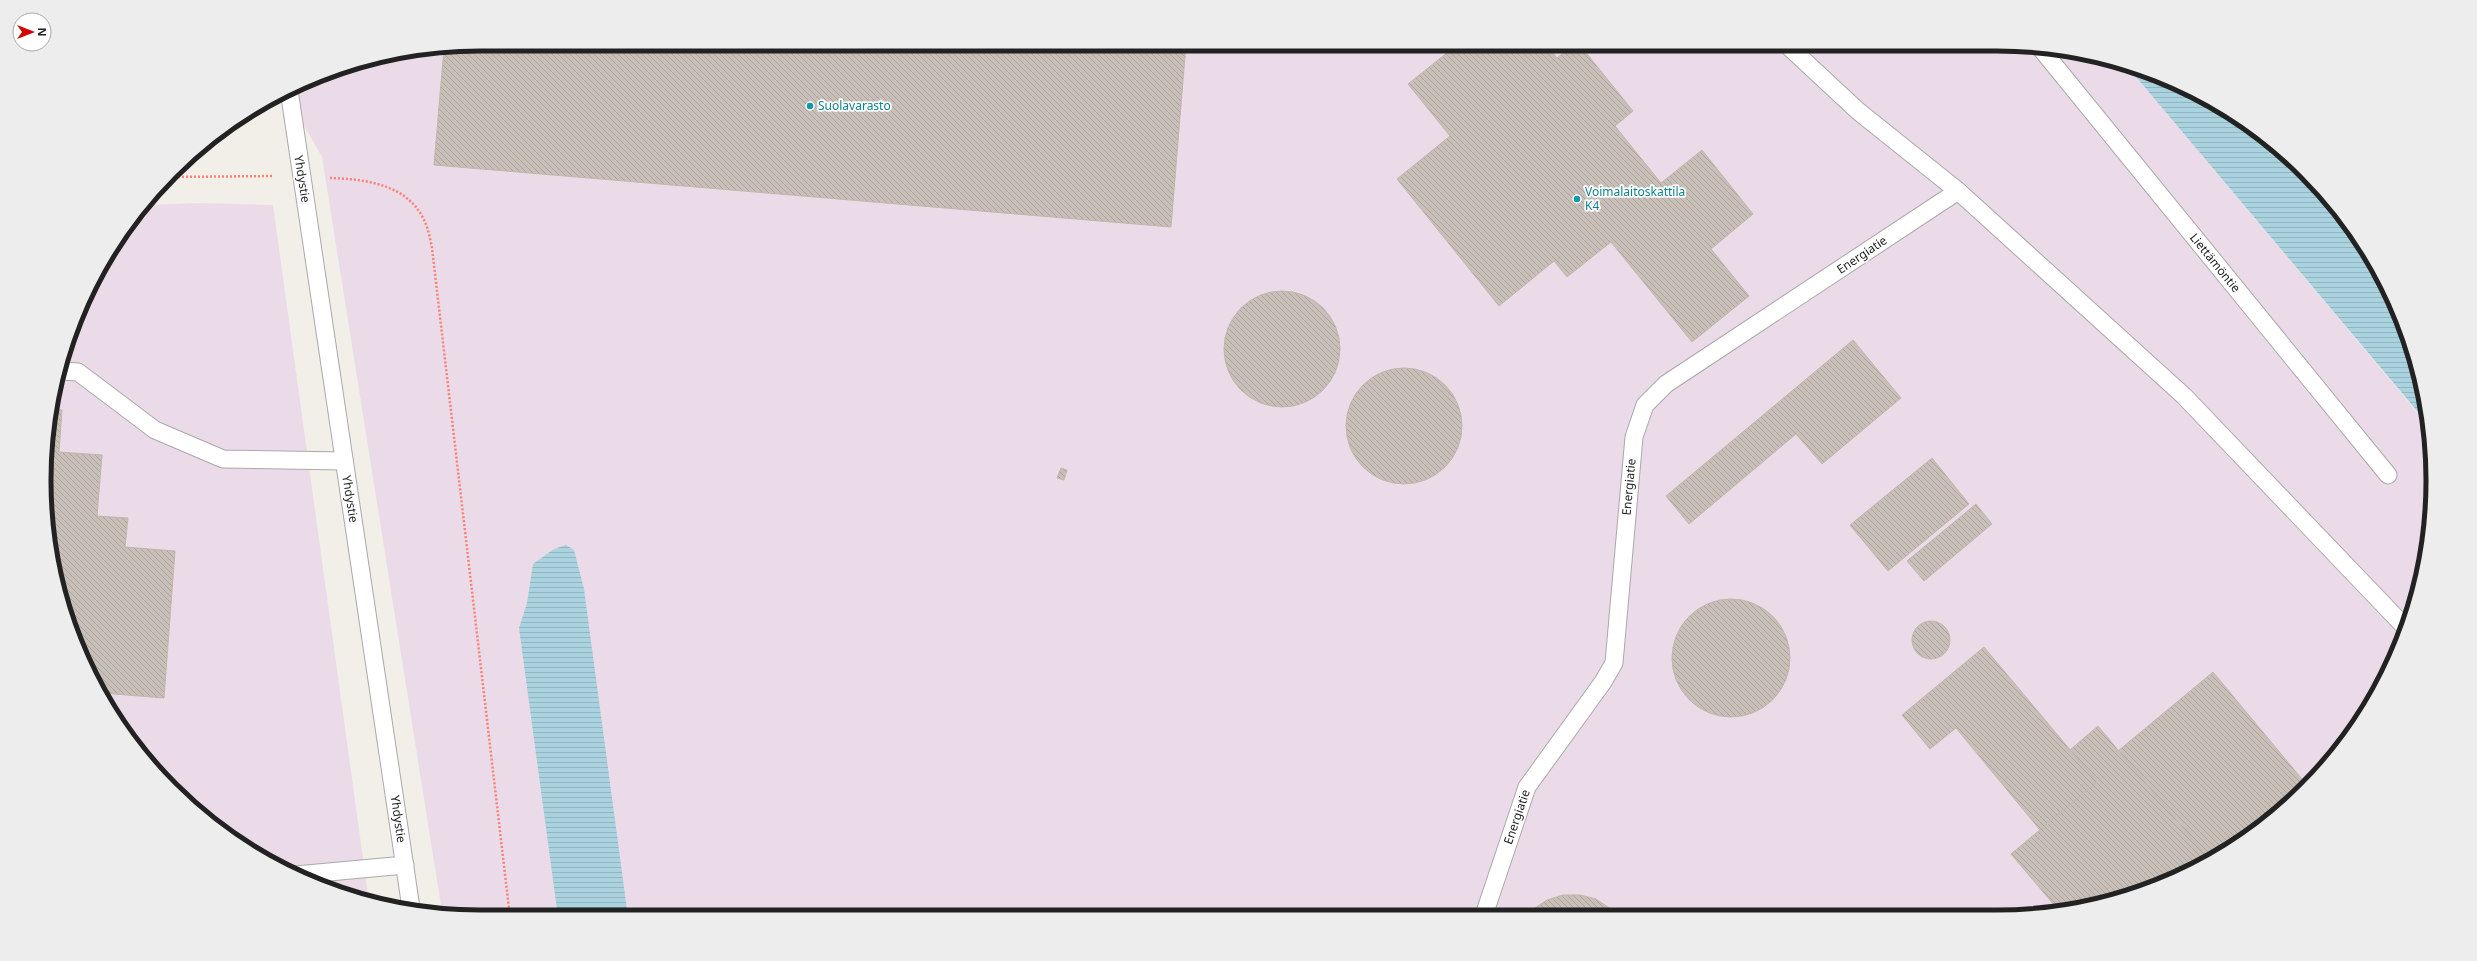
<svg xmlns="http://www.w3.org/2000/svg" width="2477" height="961" font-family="'Noto Sans',sans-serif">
  <defs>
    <pattern id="water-rules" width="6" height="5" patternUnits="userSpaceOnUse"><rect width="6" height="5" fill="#aad3df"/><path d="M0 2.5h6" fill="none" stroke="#92b5bf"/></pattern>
    <pattern id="building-back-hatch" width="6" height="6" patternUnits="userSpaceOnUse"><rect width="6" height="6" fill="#c7bfb8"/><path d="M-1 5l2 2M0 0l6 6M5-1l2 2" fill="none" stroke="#aba49e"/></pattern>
  </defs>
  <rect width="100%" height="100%" fill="#f2efe9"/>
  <g fill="#ebdbe8">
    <path d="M 481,44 L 1996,44 L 2110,59 L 2126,65 L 2422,418 L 2428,418 L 2432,509 L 2418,594 L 2388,673 L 2360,723 L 2284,809 L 2239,844 L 2164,884 L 2054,913 L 481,917 L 442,912 L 322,157 L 285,92 L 340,67 L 396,52 Z"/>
    <path d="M 199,203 L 273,205 L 369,902 L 288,872 L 215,827 L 152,768 L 117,723 L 77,647 L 52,566 L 45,509 L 48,423 L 67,340 L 102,262 L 134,215 L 143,205 Z"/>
  </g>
  <g fill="url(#water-rules)">
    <path d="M 2126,65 L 2190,89 L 2262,134 L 2325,193 L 2375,262 L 2410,340 L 2428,418 L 2423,418 Z"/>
    <path d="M 566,545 L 574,550 L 584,589 L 628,917 L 558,917 L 519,628 L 527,603 L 533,564 L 554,549 Z"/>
  </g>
  <g fill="url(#building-back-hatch)" stroke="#c4b6ab">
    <path d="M 480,44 L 1186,44 L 1171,227 L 434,165 L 444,48 Z"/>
    <path d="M 1458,44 L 1546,44 L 1557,58 L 1574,44 L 1579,44 L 1633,111 L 1615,126 L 1661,183 L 1702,150 L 1753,214 L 1711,249 L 1749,296 L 1692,342 L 1611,242 L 1567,277 L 1554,261 L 1499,306 L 1397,179 L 1450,136 L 1408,84 Z"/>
    <circle cx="1282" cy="349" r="58"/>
    <path d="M 1853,340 L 1901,398 L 1822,464 L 1796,434 L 1689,524 L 1666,496 Z"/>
    <circle cx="1404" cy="426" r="58"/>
    <path d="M 51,409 L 62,410 L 59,452 L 102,455 L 97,516 L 128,518 L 125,547 L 175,551 L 164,698 L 102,693 L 77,647 L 52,566 L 45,509 L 48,423 Z"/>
    <path d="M 1932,458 L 1969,504 L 1888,571 L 1850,525 Z"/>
    <path d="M 1061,468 L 1067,470 L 1064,480 L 1057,478 Z"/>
    <path d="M 1976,504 L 1992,524 L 1924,581 L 1907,561 Z"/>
    <circle cx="1731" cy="658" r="59"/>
    <circle cx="1931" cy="640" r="19"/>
    <path d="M 1984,647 L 2097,782 L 2040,830 L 1956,728 L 1930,749 L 1902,715 Z"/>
    <path d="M 2213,672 L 2306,784 L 2284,809 L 2239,844 L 2209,859 L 2118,751 Z"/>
    <path d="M 2098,726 L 2209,859 L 2164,884 L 2060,912 L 2011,854 L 2097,782 L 2070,750 Z"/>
    <path d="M 1563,895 L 1580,895 L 1596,899 L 1618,914 L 1526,914 L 1547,900 Z"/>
  </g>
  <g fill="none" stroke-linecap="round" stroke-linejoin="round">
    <defs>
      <g id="lane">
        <path d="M 1786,44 L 1858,111 L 1958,191 L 2184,396 L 2405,627"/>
        <path d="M 2042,50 L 2388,475"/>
        <path d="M 289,90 L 411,908"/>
        <path d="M 60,371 L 78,372 L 155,430 L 223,459 L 344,461"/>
        <path d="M 296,875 L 405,865"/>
        <path d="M 1484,915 L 1527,787 L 1603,682 L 1614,663 L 1634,437 L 1645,405 L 1666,384 L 1958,191"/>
      </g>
    </defs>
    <use href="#lane" stroke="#a9a9a9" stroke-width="19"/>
    <g stroke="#fa8072" stroke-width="2.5" stroke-dasharray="2 2" stroke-linecap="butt">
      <path d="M 170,177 L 273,176"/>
      <path d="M 330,178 C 364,179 406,184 423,218 C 428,227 430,238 432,248 L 510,917"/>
    </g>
    <use href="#lane" stroke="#fff" stroke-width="17"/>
  </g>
  <g fill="#0f9aa8" stroke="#fff" stroke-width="1.5">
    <circle cx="810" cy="106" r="4"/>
    <circle cx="1577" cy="199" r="4"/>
  </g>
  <g text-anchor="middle" stroke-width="3.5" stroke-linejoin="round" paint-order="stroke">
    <g font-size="12" fill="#0d838f" stroke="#fff" text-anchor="start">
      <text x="818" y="110">Suolavarasto</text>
      <text x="1585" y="196">Voimalaitoskattila<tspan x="1585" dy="14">K4</tspan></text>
    </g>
    <g font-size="12" fill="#222" stroke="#fff">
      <text transform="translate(302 179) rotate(81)" y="4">Yhdystie</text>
      <text transform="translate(1862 255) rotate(-34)" y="4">Energiatie</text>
      <text transform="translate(2215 263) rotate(51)" y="4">Liettämöntie</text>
      <text transform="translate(1629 487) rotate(-85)" y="4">Energiatie</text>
      <text transform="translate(350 499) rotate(81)" y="4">Yhdystie</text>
      <text transform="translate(1517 817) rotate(-71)" y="4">Energiatie</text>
      <text transform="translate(398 819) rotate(82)" y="4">Yhdystie</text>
    </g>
  </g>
  <path d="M0 0H2477V961H0ZM480 51H1997A429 429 0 0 1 2426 480V481A429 429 0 0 1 1997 910H480A429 429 0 0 1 51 481V480A429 429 0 0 1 480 51Z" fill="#ededed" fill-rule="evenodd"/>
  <path fill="none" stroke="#222" stroke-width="5" d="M480 51H1997A429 429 0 0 1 2426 480V481A429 429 0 0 1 1997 910H480A429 429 0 0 1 51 481V480A429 429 0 0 1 480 51Z"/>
  <g transform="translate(32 32) rotate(90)"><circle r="19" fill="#ffffff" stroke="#a7a7a7"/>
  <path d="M0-3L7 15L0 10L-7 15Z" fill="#d40000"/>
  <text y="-6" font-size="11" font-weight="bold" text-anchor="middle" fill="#222222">N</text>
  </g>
</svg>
